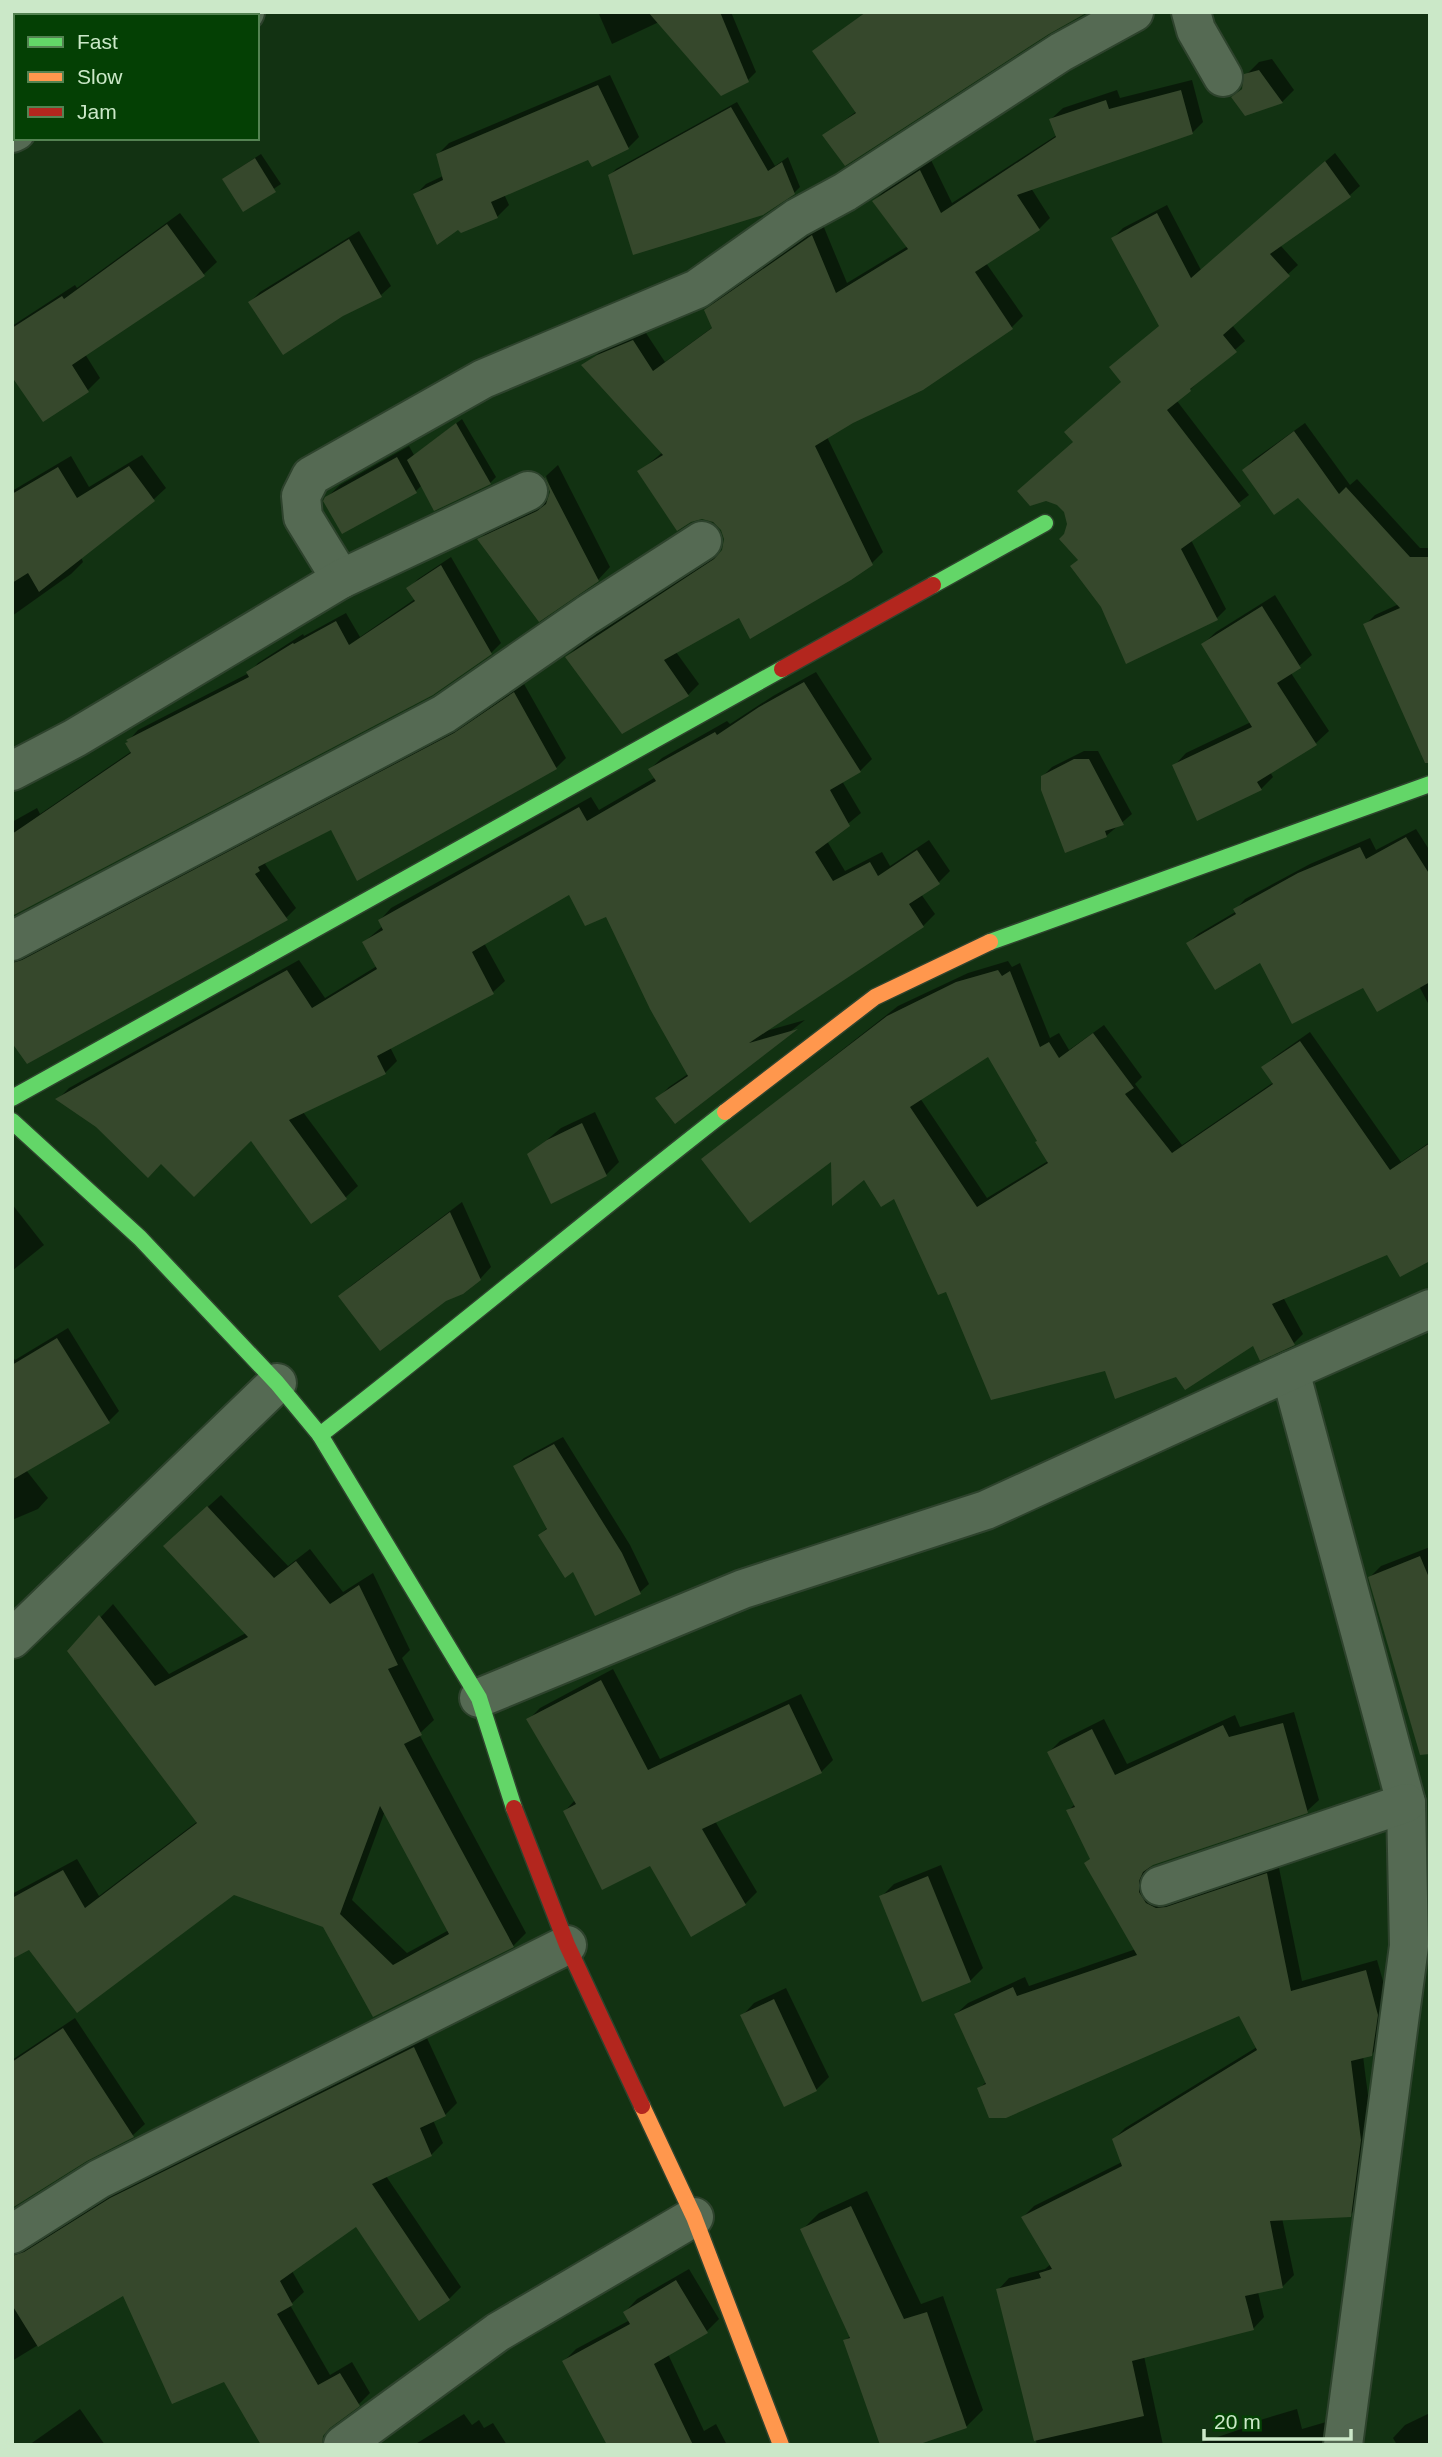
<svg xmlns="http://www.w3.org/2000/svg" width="1442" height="2457" font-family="Arial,sans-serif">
  <rect width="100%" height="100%" fill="#123212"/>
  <g fill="#0007" fill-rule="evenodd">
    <path d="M 598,12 L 731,12 L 756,72 L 748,80 L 659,22 L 612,44 Z"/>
    <path d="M 866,12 L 1084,12 L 825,135 L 857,111 L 814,51 Z"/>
    <path d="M 1272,59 L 1294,90 L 1282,102 L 1246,114 L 1233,97 L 1244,87 L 1246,75 L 1259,62 Z"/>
    <path d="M 610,75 L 639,137 L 628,148 L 589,158 L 504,194 L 509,205 L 497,217 L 415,195 L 426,184 L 443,176 L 438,154 L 449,143 Z"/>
    <path d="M 1192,80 L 1203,122 L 1192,133 L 1031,188 L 1050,218 L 1039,229 L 986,263 L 1023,316 L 1012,327 L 922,389 L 852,422 L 827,437 L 883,552 L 872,563 L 740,616 L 676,652 L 699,684 L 688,695 L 622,731 L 567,657 L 578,646 L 723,551 L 726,541 L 721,528 L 640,471 L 663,452 L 584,365 L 610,344 L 644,330 L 665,362 L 713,327 L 706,310 L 717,299 L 823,225 L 847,283 L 908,246 L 874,201 L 885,190 L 931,160 L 952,203 L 1057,135 L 1051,119 L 1063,108 L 1117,90 L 1120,98 Z"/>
    <path d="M 737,102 L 775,166 L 788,157 L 800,187 L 794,193 L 610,175 L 616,169 Z"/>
    <path d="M 1335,153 L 1360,186 L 1350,195 L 1280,245 L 1298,265 L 1232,325 L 1245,341 L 1177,401 L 1249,495 L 1191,540 L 1226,609 L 1217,618 L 1079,559 L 1066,535 L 1069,524 L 1065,511 L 1058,503 L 1075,441 L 1123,382 L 1161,325 L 1113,238 L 1123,228 L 1167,205 L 1201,270 Z"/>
    <path d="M 261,154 L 281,184 L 243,209 L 230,174 Z"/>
    <path d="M 180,213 L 217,262 L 204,274 L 85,354 L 100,378 L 87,391 L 12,374 L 12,326 L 75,285 L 77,288 Z"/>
    <path d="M 359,231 L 391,286 L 381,295 L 250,302 L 260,292 Z"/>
    <path d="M 462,419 L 496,477 L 490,483 L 422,485 L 416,491 L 326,498 L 340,485 L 409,446 L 414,455 Z"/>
    <path d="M 1305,423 L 1350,485 L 1357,479 L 1420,548 L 1430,548 L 1430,761 L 1365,625 L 1375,615 L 1399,604 L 1298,496 L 1244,470 L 1253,460 Z"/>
    <path d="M 142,455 L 166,488 L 153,500 L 81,557 L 83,562 L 71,574 L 12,616 L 12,491 L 71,456 L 89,487 Z"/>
    <path d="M 558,465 L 610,567 L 598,580 L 480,539 L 492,527 L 549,500 L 552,492 L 546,476 Z"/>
    <path d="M 451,557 L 501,643 L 491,653 L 12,914 L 12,822 L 37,808 L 40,814 L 132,751 L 129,740 L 138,730 L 249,673 L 258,663 L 303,634 L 304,636 L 346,613 L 360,637 L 415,599 L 408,589 L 418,579 Z"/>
    <path d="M 1275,595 L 1312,655 L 1291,673 L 1329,731 L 1316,743 L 1270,772 L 1273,777 L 1261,789 L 1174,766 L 1186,753 L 1251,722 L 1203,644 L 1216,632 Z"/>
    <path d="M 816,672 L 872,759 L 860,771 L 842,781 L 861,813 L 827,841 L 845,871 L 882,852 L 890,866 L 929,840 L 950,871 L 939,882 L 921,894 L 935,914 L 923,926 L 766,1031 L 805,1020 L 675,1121 L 658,1098 L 669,1087 L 688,1074 L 607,914 L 569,892 L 484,943 L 505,981 L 493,992 L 390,1047 L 397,1061 L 385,1073 L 303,1112 L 358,1186 L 346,1197 L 311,1222 L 251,1139 L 161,1162 L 97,1125 L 58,1099 L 69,1088 L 299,960 L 325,998 L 377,966 L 364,942 L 383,926 L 380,920 L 391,908 L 591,797 L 599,810 L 656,777 L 650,769 L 662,758 L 727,721 L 730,724 L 773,696 Z"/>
    <path d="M 524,684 L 566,758 L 556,768 L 332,828 L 269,860 L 265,864 L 296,908 L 286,918 L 12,1042 L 12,951 L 34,951 L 466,724 Z"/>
    <path d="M 1084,751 L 1098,751 L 1132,814 L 1106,836 L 1043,776 L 1052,767 Z"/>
    <path d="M 1416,829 L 1430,851 L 1430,1007 L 1419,986 L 1363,986 L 1188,943 L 1198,934 L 1237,911 L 1236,909 L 1245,899 L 1310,864 L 1370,838 L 1376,850 Z"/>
    <path d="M 1008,961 L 1012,967 L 1020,963 L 1050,1038 L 1059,1033 L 1069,1050 L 1104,1025 L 1142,1077 L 1135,1084 L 1182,1145 L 1274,1082 L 1264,1067 L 1273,1058 L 1310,1032 L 1401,1162 L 1430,1142 L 1430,1259 L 1387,1252 L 1283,1297 L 1303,1334 L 1294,1343 L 1253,1344 L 1177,1375 L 1106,1369 L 947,1289 L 895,1196 L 833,1159 L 703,1159 L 898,1006 L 968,973 ZM 988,1054 L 1039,1140 L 1048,1161 L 987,1198 L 920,1098 Z"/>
    <path d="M 595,1112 L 619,1162 L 606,1175 L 529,1155 L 561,1128 Z"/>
    <path d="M 462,1202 L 491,1267 L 480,1279 L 340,1296 L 352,1285 Z"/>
    <path d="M 12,1204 L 44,1245 L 12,1271 Z"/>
    <path d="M 68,1328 L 119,1411 L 108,1422 L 26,1470 L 48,1498 L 38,1509 L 12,1520 L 12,1355 L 15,1360 Z"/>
    <path d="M 563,1437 L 630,1545 L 649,1584 L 640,1592 L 595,1614 L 574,1570 L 540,1535 L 548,1527 L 515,1466 L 524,1458 Z"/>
    <path d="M 221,1495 L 288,1566 L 310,1549 L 343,1592 L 373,1573 L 410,1650 L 402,1658 L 434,1720 L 419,1734 L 526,1933 L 513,1946 L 374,2015 L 324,1925 L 234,1893 L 12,1952 L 12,1894 L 77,1859 L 99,1896 L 198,1821 L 69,1651 L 113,1604 L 169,1674 L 246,1633 L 179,1533 ZM 385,1811 L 449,1930 L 407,1953 L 352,1900 Z"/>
    <path d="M 1430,1547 L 1430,1718 L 1370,1577 L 1381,1566 Z"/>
    <path d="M 613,1669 L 660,1759 L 801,1694 L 833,1760 L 821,1772 L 715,1821 L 757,1892 L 745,1904 L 651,1864 L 565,1811 L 575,1800 L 528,1720 L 540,1708 Z"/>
    <path d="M 1294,1712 L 1319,1800 L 1307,1811 L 1152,1864 L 1150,1868 L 1150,1880 L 1278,1863 L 1302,1981 L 1377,1960 L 1389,2002 L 1383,2042 L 1372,2054 L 1363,2056 L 1372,2127 L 1362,2203 L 1350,2215 L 1282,2218 L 1294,2275 L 1282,2287 L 1258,2292 L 1264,2317 L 1253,2329 L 1144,2356 L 1163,2445 L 1037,2445 L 998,2290 L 1009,2278 L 1045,2269 L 1051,2264 L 1023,2217 L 1034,2206 L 1122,2162 L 1114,2139 L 1125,2128 L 1257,2047 L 1240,2014 L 979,2089 L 987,2081 L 956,2014 L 968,2003 L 1025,1977 L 1029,1986 L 1136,1949 L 1068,1811 L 1075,1804 L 1049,1752 L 1060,1741 L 1104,1719 L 1127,1764 L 1235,1715 L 1240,1727 Z"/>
    <path d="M 941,1865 L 983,1968 L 970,1981 L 881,1897 L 894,1884 Z"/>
    <path d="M 786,1988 L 829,2077 L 816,2090 L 742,2016 L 754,2003 Z"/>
    <path d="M 75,2018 L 145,2124 L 133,2135 L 86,2159 L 12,2206 L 12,2060 Z"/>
    <path d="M 426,2036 L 457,2103 L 445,2115 L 433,2120 L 443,2143 L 431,2155 L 386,2176 L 461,2287 L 449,2299 L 356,2225 L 292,2271 L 304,2292 L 290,2305 L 330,2375 L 352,2362 L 370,2393 L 359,2404 L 224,2380 L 123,2293 L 12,2361 L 12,2241 L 25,2245 L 37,2241 L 123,2187 Z"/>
    <path d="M 867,2191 L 921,2304 L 943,2296 L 983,2410 L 967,2426 L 912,2445 L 845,2341 L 851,2335 L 802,2230 L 819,2213 Z"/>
    <path d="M 689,2269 L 719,2319 L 707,2331 L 668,2354 L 704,2431 L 716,2424 L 727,2445 L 609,2445 L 564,2361 L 576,2349 L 630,2320 L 625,2312 L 637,2299 Z"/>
    <path d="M 80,2409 L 105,2445 L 29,2445 Z"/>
    <path d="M 1297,2409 L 1302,2429 L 1333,2420 L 1336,2445 L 1194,2445 L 1253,2425 L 1257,2421 Z"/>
    <path d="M 1430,2413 L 1430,2445 L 1397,2445 L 1393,2438 L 1405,2425 Z"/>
    <path d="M 464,2414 L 472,2425 L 479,2420 L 484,2428 L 493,2423 L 507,2445 L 414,2445 Z"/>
  </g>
  <g fill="#36482c" fill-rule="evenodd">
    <path d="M 648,12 L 720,12 L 749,82 L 721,96 Z"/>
    <path d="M 866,12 L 1088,12 L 1049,34 L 845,166 L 822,135 L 856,113 L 812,51 Z"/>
    <path d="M 1259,70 L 1283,103 L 1245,116 L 1231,97 L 1242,89 L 1244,74 Z"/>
    <path d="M 598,85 L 629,149 L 592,167 L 588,160 L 491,202 L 498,218 L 461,233 L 458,230 L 437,245 L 413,194 L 443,180 L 436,154 Z"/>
    <path d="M 1181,90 L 1193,134 L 1017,195 L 1040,230 L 975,272 L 1013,329 L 923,390 L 853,423 L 815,446 L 873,565 L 851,580 L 750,639 L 739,618 L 664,660 L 689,696 L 622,734 L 565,657 L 714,559 L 722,550 L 724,539 L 721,530 L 713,522 L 702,519 L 691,522 L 677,531 L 637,471 L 663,455 L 581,365 L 597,355 L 633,340 L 653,371 L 712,328 L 704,310 L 812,235 L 836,293 L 908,249 L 872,201 L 920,170 L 941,213 L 1056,137 L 1049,119 L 1106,100 L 1109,109 Z"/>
    <path d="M 731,107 L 768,171 L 782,162 L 795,194 L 763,215 L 633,255 L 608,175 Z"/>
    <path d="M 255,158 L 276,192 L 243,212 L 222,179 Z"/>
    <path d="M 1325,161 L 1351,197 L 1270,254 L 1290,276 L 1223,335 L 1237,352 L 1190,389 L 1191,391 L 1167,410 L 1241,506 L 1181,549 L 1218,620 L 1126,664 L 1101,607 L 1070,566 L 1078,560 L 1059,539 L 1064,534 L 1067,524 L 1064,512 L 1057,505 L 1046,501 L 1030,506 L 1017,491 L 1073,442 L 1064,432 L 1121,382 L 1109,367 L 1159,326 L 1111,238 L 1157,213 L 1191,278 Z"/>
    <path d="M 167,224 L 205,276 L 72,365 L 89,392 L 43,422 L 12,377 L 12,328 L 62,296 L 64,299 Z"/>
    <path d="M 349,239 L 382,297 L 343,316 L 283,355 L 248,302 Z"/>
    <path d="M 456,423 L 491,484 L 434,511 L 407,460 Z"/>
    <path d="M 1294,431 L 1339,494 L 1346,487 L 1410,557 L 1430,557 L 1430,763 L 1425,763 L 1363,624 L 1400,608 L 1298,498 L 1274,515 L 1242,470 Z"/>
    <path d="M 397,457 L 417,493 L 342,534 L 323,501 L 325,497 Z"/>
    <path d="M 129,466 L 155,501 L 39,592 L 28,573 L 12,583 L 12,494 L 58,467 L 77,498 Z"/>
    <path d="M 544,475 L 599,581 L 539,622 L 477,539 L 537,511 L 546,504 L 550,492 Z"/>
    <path d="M 441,565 L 492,654 L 433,695 L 12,916 L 12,834 L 131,753 L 125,743 L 128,742 L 126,740 L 249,677 L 246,672 L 293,643 L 294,644 L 336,621 L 349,645 L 415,601 L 406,588 Z"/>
    <path d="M 1262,606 L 1301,668 L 1277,683 L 1317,745 L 1257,782 L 1262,790 L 1197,821 L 1172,765 L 1252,727 L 1201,644 Z"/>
    <path d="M 804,682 L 861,772 L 830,790 L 850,826 L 815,852 L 833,881 L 870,862 L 878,876 L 917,850 L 940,884 L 909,904 L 924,927 L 749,1043 L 798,1029 L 675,1124 L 655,1098 L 688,1076 L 650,1009 L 606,917 L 585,926 L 569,895 L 472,952 L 494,994 L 377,1056 L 386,1074 L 289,1120 L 347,1199 L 311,1224 L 251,1141 L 194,1197 L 161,1164 L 148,1178 L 96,1127 L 55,1099 L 287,970 L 312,1008 L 377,969 L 362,942 L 383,930 L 378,920 L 579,807 L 587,821 L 656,781 L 648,769 L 715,732 L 717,735 L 759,707 Z"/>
    <path d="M 514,692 L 557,769 L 357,881 L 331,830 L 258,867 L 260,871 L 255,874 L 288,920 L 27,1064 L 12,1043 L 12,963 L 22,960 L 454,733 Z"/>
    <path d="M 1074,759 L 1089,759 L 1124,825 L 1105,831 L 1107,837 L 1065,853 L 1041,790 L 1041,776 Z"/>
    <path d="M 1406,837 L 1430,875 L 1430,982 L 1377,1012 L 1363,988 L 1292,1024 L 1260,963 L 1215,990 L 1186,943 L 1236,914 L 1233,909 L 1298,873 L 1360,847 L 1366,859 Z"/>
    <path d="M 998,970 L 1002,976 L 1010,971 L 1040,1047 L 1049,1042 L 1059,1058 L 1093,1033 L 1134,1088 L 1125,1094 L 1172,1153 L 1273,1084 L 1261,1067 L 1300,1041 L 1390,1170 L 1430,1143 L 1430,1261 L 1400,1277 L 1387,1255 L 1272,1304 L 1295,1345 L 1260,1361 L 1253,1346 L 1185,1390 L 1176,1377 L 1115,1399 L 1105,1371 L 991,1400 L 946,1292 L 938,1295 L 894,1199 L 881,1207 L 864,1180 L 832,1206 L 831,1162 L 750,1223 L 701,1159 L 887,1016 L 956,982 ZM 988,1057 L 1037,1141 L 1035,1142 L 1048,1163 L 977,1207 L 910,1107 Z"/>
    <path d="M 582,1123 L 607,1176 L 551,1204 L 527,1154 L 547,1140 Z"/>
    <path d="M 450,1212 L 481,1280 L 463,1294 L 446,1301 L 380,1351 L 338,1296 Z"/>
    <path d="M 57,1338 L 110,1423 L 12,1480 L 12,1365 Z"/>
    <path d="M 554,1444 L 622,1553 L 641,1594 L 595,1616 L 573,1572 L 565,1578 L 538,1535 L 547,1529 L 513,1466 Z"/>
    <path d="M 207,1506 L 274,1578 L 296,1561 L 330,1604 L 359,1585 L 398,1665 L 388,1669 L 422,1735 L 404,1744 L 514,1947 L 373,2017 L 323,1927 L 234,1895 L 77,2013 L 29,1950 L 12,1959 L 12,1898 L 63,1870 L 85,1908 L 197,1823 L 67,1651 L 99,1615 L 155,1686 L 248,1637 L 163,1546 ZM 380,1806 L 449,1934 L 393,1965 L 340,1914 Z"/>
    <path d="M 1420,1556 L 1430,1580 L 1430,1754 L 1420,1755 L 1368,1577 Z"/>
    <path d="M 601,1680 L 648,1770 L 789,1704 L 822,1773 L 702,1829 L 746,1905 L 691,1937 L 650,1866 L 602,1890 L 563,1811 L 576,1804 L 526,1719 Z"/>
    <path d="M 1283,1723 L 1308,1813 L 1153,1865 L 1143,1872 L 1139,1881 L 1139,1892 L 1146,1903 L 1156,1908 L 1166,1907 L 1267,1873 L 1291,1991 L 1366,1970 L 1378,2015 L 1372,2056 L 1351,2061 L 1361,2140 L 1351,2217 L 1270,2221 L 1283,2288 L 1245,2296 L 1254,2330 L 1132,2361 L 1144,2416 L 1034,2441 L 996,2289 L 1041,2278 L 1039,2273 L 1052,2269 L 1021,2217 L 1122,2166 L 1112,2139 L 1257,2050 L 1239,2016 L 1006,2118 L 989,2118 L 977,2088 L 986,2084 L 954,2014 L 1013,1987 L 1017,1996 L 1137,1955 L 1084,1863 L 1090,1859 L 1066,1810 L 1075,1807 L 1047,1752 L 1092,1729 L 1115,1775 L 1223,1725 L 1229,1737 Z"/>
    <path d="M 928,1876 L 971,1982 L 922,2002 L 879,1896 Z"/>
    <path d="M 774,1999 L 817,2091 L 784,2107 L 740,2015 Z"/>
    <path d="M 63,2028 L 134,2137 L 87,2161 L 12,2208 L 12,2062 Z"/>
    <path d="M 414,2047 L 446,2116 L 420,2128 L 432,2156 L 372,2184 L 450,2300 L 419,2321 L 356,2227 L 280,2281 L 293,2305 L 277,2314 L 318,2385 L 340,2373 L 360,2406 L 330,2428 L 323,2436 L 322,2445 L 261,2445 L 224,2382 L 172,2404 L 123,2296 L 38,2347 L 12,2305 L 12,2256 L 24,2252 L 110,2198 Z"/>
    <path d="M 851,2206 L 904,2319 L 927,2312 L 967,2428 L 917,2445 L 880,2445 L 843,2340 L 850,2338 L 800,2229 Z"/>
    <path d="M 676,2280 L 708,2333 L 654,2364 L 693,2445 L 607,2445 L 562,2361 L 630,2324 L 623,2312 Z"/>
  </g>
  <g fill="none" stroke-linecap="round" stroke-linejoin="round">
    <defs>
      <g id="street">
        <path d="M 1191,12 L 1196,30 L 1223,77"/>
        <path d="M 239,16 L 245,12"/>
        <path d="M 12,133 L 16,131"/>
        <path d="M 341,579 L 303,517 L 301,496 L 311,476 L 483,379 L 697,289 L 797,218 L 845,192 L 1061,52 L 1134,12"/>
        <path d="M 12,771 L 75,738 L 341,579 L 528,491"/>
        <path d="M 12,941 L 444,714 L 587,615 L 702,541"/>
        <path d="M 1290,1371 L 1406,1803 L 1409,1946 L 1343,2445"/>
        <path d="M 12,1639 L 277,1383"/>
        <path d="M 479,1698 L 743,1589 L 986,1510 L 1290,1371 L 1430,1309"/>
        <path d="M 1160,1886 L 1406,1803"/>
        <path d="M 12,2234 L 99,2179 L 567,1945"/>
        <path d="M 343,2445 L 498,2332 L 694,2217"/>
      </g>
      <g id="fast">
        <path d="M 933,585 L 1045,523"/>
        <path d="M 990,942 L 1430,784"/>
        <path d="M 12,1098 L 782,669"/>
        <path d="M 12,1121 L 140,1238 L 277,1383 L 320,1435 L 479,1698 L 514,1808"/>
        <path d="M 320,1435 C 457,1329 589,1218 725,1112"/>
      </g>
      <g id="slow">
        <path d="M 725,1112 L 875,997 L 990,942"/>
        <path d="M 642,2106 L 694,2217 L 781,2445"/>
      </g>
      <g id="jam">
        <path d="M 782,669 L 933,585"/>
        <path d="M 514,1808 L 567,1945 L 642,2106"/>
      </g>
    </defs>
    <use href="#street" stroke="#2e432d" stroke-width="42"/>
    <use href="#fast" stroke="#2e432d" stroke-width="19"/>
    <use href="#slow" stroke="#2e432d" stroke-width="19"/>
    <use href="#jam" stroke="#2e432d" stroke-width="19"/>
    <use href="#street" stroke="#556a53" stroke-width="38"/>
    <use href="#fast" stroke="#63d668" stroke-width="16"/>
    <use href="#slow" stroke="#ff974d" stroke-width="16"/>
    <use href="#jam" stroke="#b3261e" stroke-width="16"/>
  </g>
  <rect width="1442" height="2457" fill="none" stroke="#cbe8c8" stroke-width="28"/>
  <rect x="14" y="14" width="245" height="126" fill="#044004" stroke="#548352" stroke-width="2"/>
  <rect x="28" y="37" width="35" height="10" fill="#63d668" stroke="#548352" stroke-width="2"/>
  <text x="77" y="49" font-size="21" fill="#cbe8c8">Fast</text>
  <rect x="28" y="72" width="35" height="10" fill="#ff974d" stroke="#548352" stroke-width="2"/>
  <text x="77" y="84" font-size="21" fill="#cbe8c8">Slow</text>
  <rect x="28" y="107" width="35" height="10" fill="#b3261e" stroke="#548352" stroke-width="2"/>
  <text x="77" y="119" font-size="21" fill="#cbe8c8">Jam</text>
  <path d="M1204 2429v10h147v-10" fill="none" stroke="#cbe8c8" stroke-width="3.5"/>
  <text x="1214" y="2429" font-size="21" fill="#cbe8c8" stroke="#044004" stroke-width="5" paint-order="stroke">20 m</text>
</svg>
